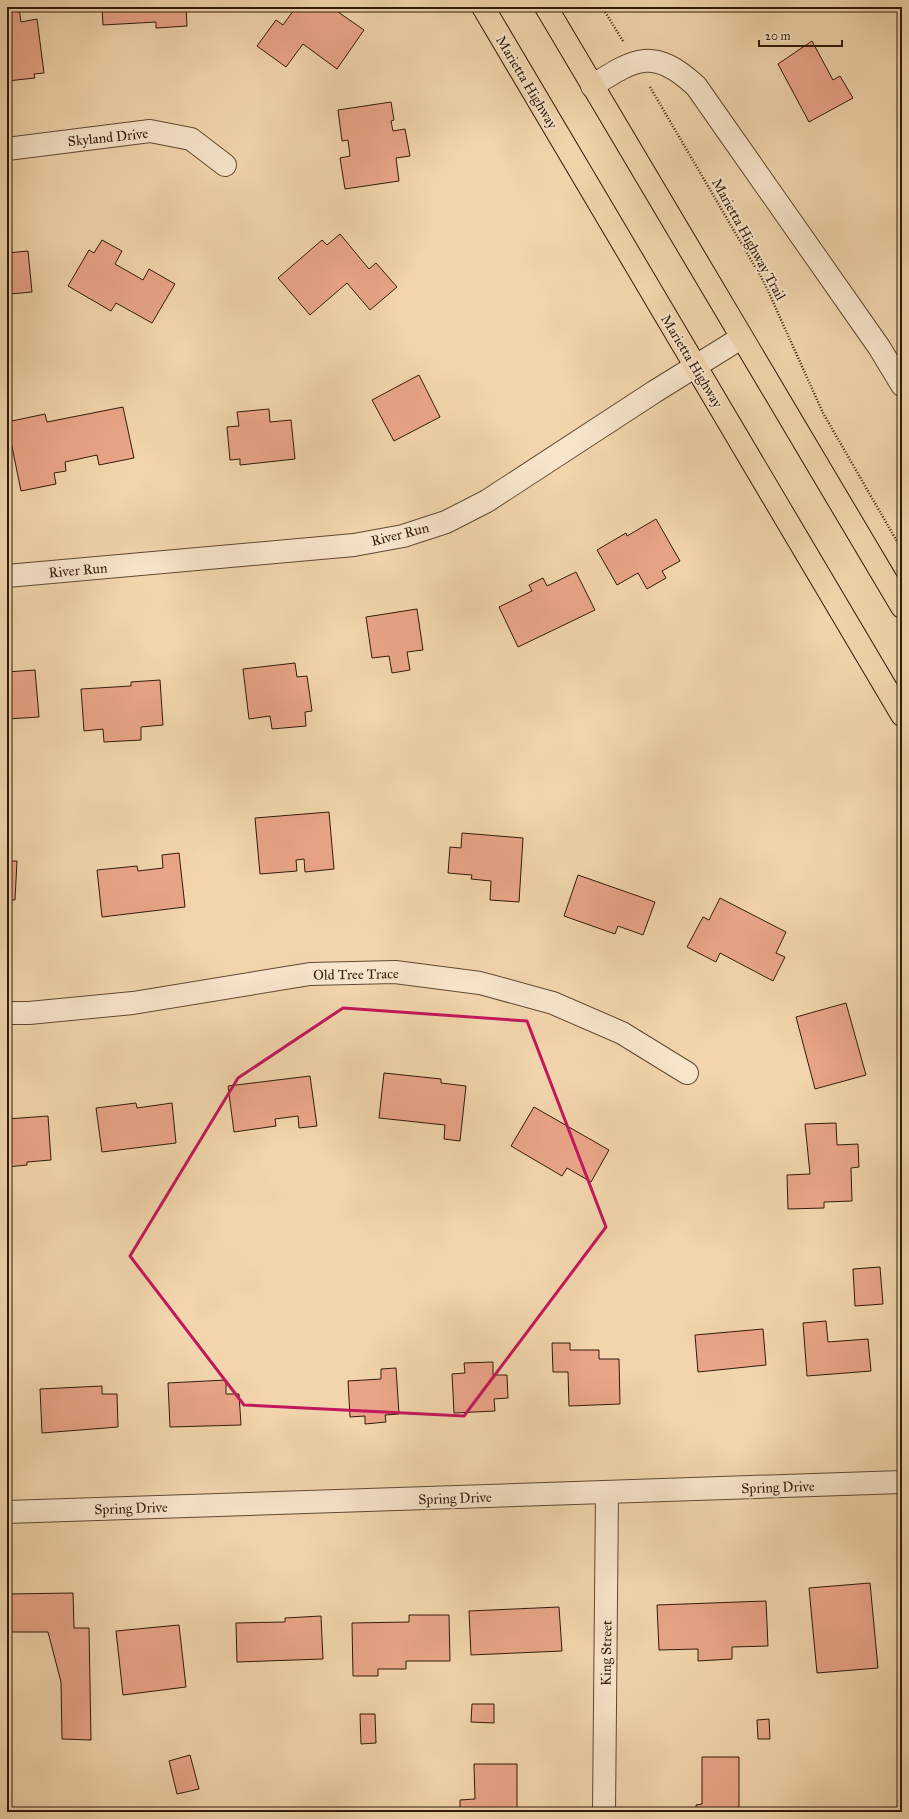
<svg xmlns="http://www.w3.org/2000/svg" width="909" height="1819" font-family="'IM FELL Great Primer',serif">
  <rect width="100%" height="100%" fill="#f2d5ad"/>
  <filter id="stains"><feTurbulence type="fractalNoise" baseFrequency=".005" numOctaves="4"/><feColorMatrix values="0 0 0 0 .2 0 0 0 0 .09 0 0 0 0 .02 0 0 0 .5 -.17"/></filter>
  <radialGradient id="worn" r=".72"><stop offset=".6" stop-color="#630" stop-opacity="0"/><stop offset="1" stop-color="#630" stop-opacity=".3"/></radialGradient>
  <g fill="#eaa589" stroke="#301a09">
    <path d="M 19,7 L 21,22 L 37,19 L 44,73 L 34,74 L 35,78 L 7,81 L 7,8 Z"/>
    <path d="M 102,7 L 186,7 L 187,26 L 156,28 L 156,22 L 103,25 Z"/>
    <path d="M 296,7 L 331,7 L 364,30 L 337,69 L 303,44 L 286,67 L 257,46 L 276,20 L 283,25 Z"/>
    <path d="M 812,41 L 833,80 L 840,76 L 853,98 L 809,122 L 778,64 Z"/>
    <path d="M 391,102 L 394,120 L 391,121 L 393,131 L 405,129 L 410,156 L 396,158 L 399,181 L 345,189 L 340,158 L 350,156 L 348,140 L 342,141 L 338,110 Z"/>
    <path d="M 340,234 L 369,269 L 376,263 L 397,287 L 370,310 L 347,283 L 310,315 L 278,278 L 322,240 L 327,245 Z"/>
    <path d="M 102,240 L 122,251 L 115,264 L 143,280 L 149,269 L 175,284 L 152,323 L 116,303 L 111,311 L 68,286 L 89,250 L 94,253 Z"/>
    <path d="M 28,251 L 32,292 L 10,294 L 10,291 L 7,292 L 7,253 Z"/>
    <path d="M 419,375 L 440,417 L 394,441 L 372,400 Z"/>
    <path d="M 123,407 L 134,458 L 99,465 L 97,455 L 65,462 L 66,471 L 54,473 L 56,484 L 21,491 L 7,422 L 45,414 L 47,422 Z"/>
    <path d="M 269,409 L 270,422 L 291,420 L 295,459 L 240,465 L 240,459 L 230,460 L 227,427 L 239,426 L 237,412 Z"/>
    <path d="M 656,519 L 680,561 L 662,571 L 666,578 L 647,589 L 638,573 L 617,585 L 597,550 L 626,533 L 627,536 Z"/>
    <path d="M 576,572 L 595,610 L 518,647 L 499,607 L 532,591 L 529,585 L 543,578 L 547,586 Z"/>
    <path d="M 417,609 L 423,650 L 407,652 L 410,670 L 392,673 L 389,656 L 372,658 L 366,617 Z"/>
    <path d="M 295,663 L 297,677 L 307,676 L 312,711 L 305,712 L 306,726 L 272,729 L 270,716 L 249,719 L 243,669 Z"/>
    <path d="M 35,670 L 39,717 L 7,719 L 7,672 Z"/>
    <path d="M 160,680 L 163,725 L 141,727 L 141,740 L 104,742 L 103,729 L 84,731 L 81,689 L 131,686 L 131,682 Z"/>
    <path d="M 329,812 L 334,869 L 305,872 L 304,859 L 296,860 L 297,871 L 260,874 L 255,818 Z"/>
    <path d="M 462,833 L 523,838 L 519,902 L 490,900 L 491,881 L 471,879 L 472,875 L 448,873 L 450,847 L 461,848 Z"/>
    <path d="M 179,853 L 185,907 L 102,917 L 97,870 L 137,866 L 138,871 L 163,868 L 162,855 Z"/>
    <path d="M 7,861 L 17,861 L 15,900 L 7,900 Z"/>
    <path d="M 578,875 L 655,902 L 643,935 L 618,926 L 615,934 L 564,916 Z"/>
    <path d="M 720,898 L 786,932 L 776,953 L 785,957 L 773,981 L 720,953 L 716,962 L 687,947 L 703,917 L 709,920 Z"/>
    <path d="M 846,1003 L 866,1075 L 815,1089 L 796,1017 Z"/>
    <path d="M 384,1073 L 441,1079 L 441,1083 L 466,1086 L 460,1141 L 444,1139 L 445,1125 L 379,1118 Z"/>
    <path d="M 310,1076 L 317,1126 L 299,1128 L 298,1116 L 275,1119 L 276,1126 L 234,1132 L 228,1086 Z"/>
    <path d="M 136,1103 L 137,1108 L 172,1103 L 176,1143 L 102,1152 L 96,1108 Z"/>
    <path d="M 534,1107 L 609,1150 L 591,1182 L 567,1168 L 562,1176 L 511,1146 Z"/>
    <path d="M 48,1116 L 51,1160 L 27,1162 L 27,1165 L 7,1167 L 7,1119 Z"/>
    <path d="M 836,1123 L 837,1145 L 858,1144 L 859,1167 L 851,1168 L 852,1201 L 824,1202 L 824,1208 L 788,1209 L 787,1175 L 810,1174 L 805,1124 Z"/>
    <path d="M 880,1267 L 883,1304 L 855,1306 L 853,1269 Z"/>
    <path d="M 826,1321 L 828,1342 L 868,1339 L 871,1371 L 807,1376 L 803,1323 Z"/>
    <path d="M 763,1329 L 766,1365 L 698,1372 L 695,1335 Z"/>
    <path d="M 552,1343 L 570,1343 L 570,1350 L 599,1350 L 599,1359 L 619,1359 L 620,1404 L 569,1406 L 568,1372 L 553,1372 Z"/>
    <path d="M 493,1362 L 493,1375 L 507,1375 L 508,1398 L 494,1399 L 495,1411 L 454,1413 L 452,1374 L 465,1373 L 464,1363 Z"/>
    <path d="M 396,1368 L 399,1414 L 385,1415 L 386,1422 L 365,1424 L 365,1416 L 350,1417 L 348,1381 L 381,1379 L 381,1369 Z"/>
    <path d="M 226,1380 L 226,1394 L 239,1394 L 241,1425 L 170,1427 L 168,1383 Z"/>
    <path d="M 102,1386 L 102,1394 L 117,1394 L 118,1427 L 42,1433 L 40,1389 Z"/>
    <path d="M 902,1536 L 902,1580 L 898,1537 Z"/>
    <path d="M 870,1583 L 878,1668 L 817,1673 L 809,1588 Z"/>
    <path d="M 73,1593 L 74,1628 L 89,1628 L 91,1740 L 62,1739 L 61,1682 L 48,1632 L 7,1632 L 7,1594 Z"/>
    <path d="M 766,1601 L 768,1646 L 732,1647 L 732,1659 L 698,1661 L 698,1649 L 659,1650 L 657,1605 Z"/>
    <path d="M 559,1607 L 562,1651 L 471,1655 L 469,1611 Z"/>
    <path d="M 409,1615 L 449,1615 L 450,1661 L 406,1661 L 406,1669 L 378,1669 L 378,1676 L 353,1676 L 352,1623 L 409,1622 Z"/>
    <path d="M 321,1616 L 323,1659 L 237,1662 L 236,1623 L 285,1622 L 285,1618 Z"/>
    <path d="M 179,1625 L 186,1687 L 123,1695 L 116,1631 Z"/>
    <path d="M 472,1704 L 494,1704 L 494,1723 L 471,1722 Z"/>
    <path d="M 360,1714 L 375,1714 L 376,1743 L 361,1744 Z"/>
    <path d="M 769,1719 L 770,1739 L 758,1739 L 757,1720 Z"/>
    <path d="M 190,1755 L 199,1789 L 177,1794 L 169,1761 Z"/>
    <path d="M 702,1757 L 739,1757 L 739,1812 L 696,1812 L 696,1805 L 702,1804 Z"/>
    <path d="M 474,1764 L 517,1764 L 517,1812 L 460,1812 L 460,1800 L 475,1799 Z"/>
  </g>
  <g fill="none" stroke-linecap="round" stroke-linejoin="round">
    <defs>
      <g id="minor">
        <path d="M 592,86 C 636,58 653,47 696,86 L 879,347 L 902,385"/>
        <path d="M 7,149 L 150,131 L 191,139 L 225,165"/>
        <path d="M 7,576 L 354,545 L 403,536 L 446,522 L 487,501 L 654,392 L 741,338"/>
        <path d="M 7,1013 L 29,1013 L 133,1003 L 310,974 L 395,972 L 480,983 L 553,1003 L 622,1033 L 687,1073"/>
        <path d="M 7,1512 L 902,1482"/>
        <path d="M 604,1812 L 607,1493"/>
      </g>
      <g id="highway">
        <path d="M 483,7 L 902,715"/>
        <path d="M 546,7 L 902,607"/>
      </g>
    </defs>
    <use href="#minor" stroke="#604932" stroke-width="24"/>
    <use href="#highway" stroke="#301a09" stroke-width="24"/>
    <g stroke="#301a09" stroke-width="2.5" stroke-dasharray="1 2" stroke-linecap="butt">
      <path d="M 602,7 L 623,41"/>
      <path d="M 650,87 L 764,282 L 823,413 L 902,550"/>
    </g>
    <use href="#minor" stroke="#f7e4ca" stroke-width="22"/>
    <use href="#highway" stroke="#f2d5ad" stroke-width="22"/>
  </g>
  <path fill="none" stroke="#c2185b" stroke-width="3" stroke-linejoin="round" d="M 343,1008 L 527,1021 L 606,1227 L 464,1416 L 244,1405 L 130,1256 L 238,1078 Z"/>
  <g text-anchor="middle" stroke-width="4" stroke-linejoin="round" paint-order="stroke">
    <g font-size="14" fill="#301a09" stroke="#f7e4ca">
      <text transform="translate(527 82) rotate(59)" y="5">Marietta Highway</text>
      <text transform="translate(108 137) rotate(-6)" y="5">Skyland Drive</text>
      <text transform="translate(749 239) rotate(61)" y="5">Marietta Highway Trail</text>
      <text transform="translate(692 361) rotate(59)" y="5">Marietta Highway</text>
      <text transform="translate(400 534) rotate(-14)" y="5">River Run</text>
      <text transform="translate(78 570) rotate(-5)" y="5">River Run</text>
      <text transform="translate(356 974) rotate(-1)" y="5">Old Tree Trace</text>
      <text transform="translate(778 1487) rotate(-2)" y="5">Spring Drive</text>
      <text transform="translate(455 1498) rotate(-2)" y="5">Spring Drive</text>
      <text transform="translate(131 1508) rotate(-2)" y="5">Spring Drive</text>
      <text transform="translate(606 1653) rotate(-89)" y="5">King Street</text>
    </g>
  </g>
  <rect width="909" height="1819" fill="none" stroke="#f2d5ad" stroke-width="24"/>
  <rect x="8" y="8" width="893" height="1803" fill="none" stroke="#301a09" stroke-width="2"/>
  <rect x="12" y="12" width="885" height="1795" fill="none" stroke="#301a09"/>
  <path d="M759 40v6h83v-6" fill="none" stroke="#301a09" stroke-width="2"/>
  <text x="765" y="40" font-size="12" fill="#301a09" stroke="#f7e4ca" stroke-width="3" paint-order="stroke">20 m</text>
  <rect width="100%" height="100%" filter="url(#stains)"/>
  <rect width="100%" height="100%" fill="url(#worn)"/>
</svg>
